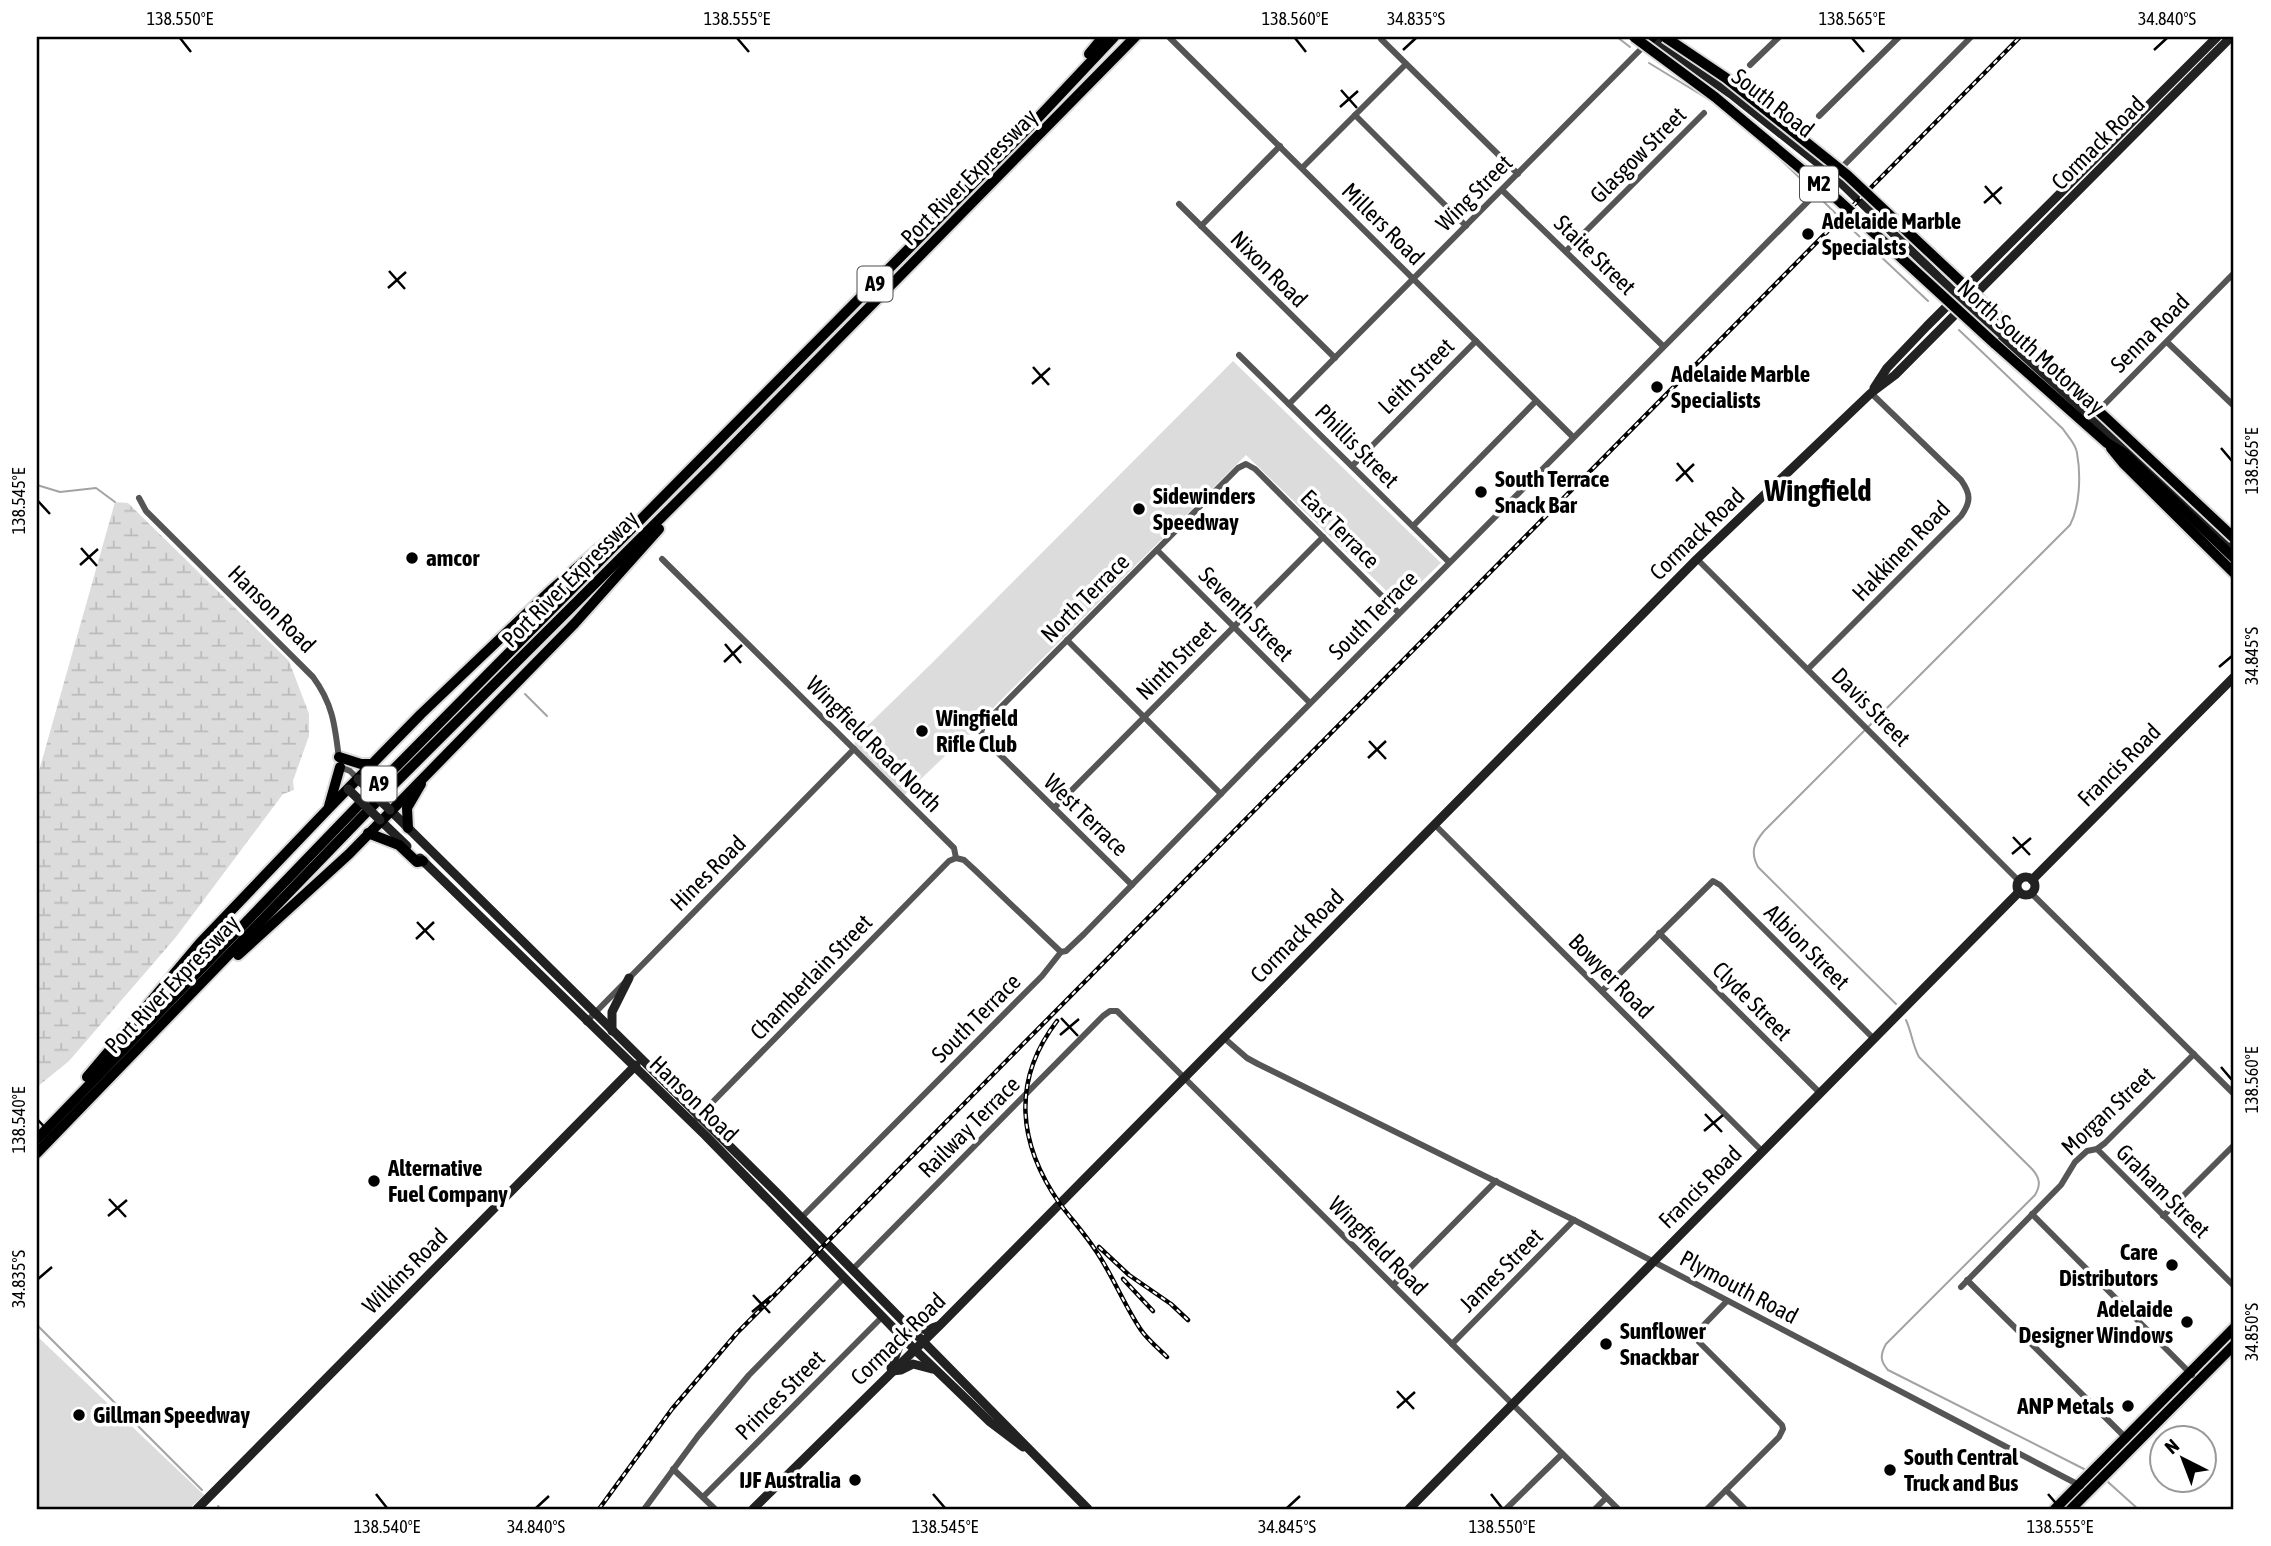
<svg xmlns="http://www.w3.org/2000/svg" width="2271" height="1546" font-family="'Asap Condensed',sans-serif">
  <defs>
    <pattern id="wetland-marsh" width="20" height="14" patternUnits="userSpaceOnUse" patternTransform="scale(1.75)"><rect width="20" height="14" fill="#dcdcdc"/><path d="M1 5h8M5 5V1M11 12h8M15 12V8" fill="none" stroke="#bbb"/></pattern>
  </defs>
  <rect width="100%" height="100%" fill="#fff"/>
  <path fill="url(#wetland-marsh)" d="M 115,502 L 128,503 L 289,661 L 309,714 L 309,736 L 293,781 L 294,790 L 283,794 L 176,937 L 69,1061 L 37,1087 L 37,778 Z"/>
  <g fill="#dcdcdc">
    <path d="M 1233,361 L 1441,563 L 1399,603 L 1246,455 L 987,714 L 990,718 L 981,732 L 967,735 L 902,797 L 854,749 L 855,738 L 934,661 Z"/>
    <path d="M 37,1336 L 204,1495 L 189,1509 L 37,1509 Z"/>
  </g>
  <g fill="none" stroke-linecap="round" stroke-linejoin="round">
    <g stroke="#a3a3a3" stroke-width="2">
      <path d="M 1617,37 L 1630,47"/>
      <path d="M 1649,63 L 1713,102"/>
      <path d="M 1776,155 L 1808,186"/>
      <path d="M 1821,199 L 1839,217"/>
      <path d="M 1842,220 L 1928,301"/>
      <path d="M 37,485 L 60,492 L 96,488 L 115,502"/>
      <path d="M 525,694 L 547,716"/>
      <path d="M 1868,727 L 2070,525 C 2080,506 2081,475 2077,453 C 2076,444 2068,437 2063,429 L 1959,330"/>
      <path d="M 1864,731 L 1764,831 C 1754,843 1750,852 1758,867 L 1896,1004"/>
      <path d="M 1906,1020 C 1912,1033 1912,1044 1919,1057 L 2032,1169 C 2040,1178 2041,1185 2035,1195 L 1886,1344 C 1880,1355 1880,1361 1888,1370 L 2084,1469"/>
      <path d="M 37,1325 L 202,1490"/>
      <path d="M 2108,1482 L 2138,1509"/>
      <path d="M 218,1506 L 221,1509"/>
    </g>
    <defs>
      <g id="highway">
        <path d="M 1649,37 L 1652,38"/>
        <path d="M 1089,54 L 1103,37"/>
        <path d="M 1994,343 L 2107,443 L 2125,454 L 2234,558"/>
        <path d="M 2111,448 L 2124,464 L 2234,573"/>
        <path d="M 339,757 L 361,764 L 373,764"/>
        <path d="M 329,806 L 340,767"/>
        <path d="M 408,828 L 407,808 L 421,784"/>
        <path d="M 368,833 L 399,845 L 417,862 L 423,861"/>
        <path d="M 238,955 L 349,854 L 575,623 L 659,529"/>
        <path d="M 87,1077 L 200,943 L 329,808 L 421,714 L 550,591 L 625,526"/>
        <path d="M 37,1139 L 380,783 L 1036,120 L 1114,37"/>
        <path d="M 37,1153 L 386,792 L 716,463 L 1135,37"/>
        <path d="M 2055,1509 L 2234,1328"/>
        <path d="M 2071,1509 L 2234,1345"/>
      </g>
    </defs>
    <use href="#highway" stroke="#dbdbdb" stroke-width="14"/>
    <g stroke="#555" stroke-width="6">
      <path d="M 1169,37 L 1573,437"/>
      <path d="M 1381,39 L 1518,174"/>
      <path d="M 1750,65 L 1779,37"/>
      <path d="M 1355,115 L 1466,226"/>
      <path d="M 1819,116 L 1899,37"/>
      <path d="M 1302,168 L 1406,64"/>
      <path d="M 1502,190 L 1663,346"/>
      <path d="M 1179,204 L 1335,358"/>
      <path d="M 1201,226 L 1280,146"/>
      <path d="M 1566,251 L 1704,113"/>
      <path d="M 2167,342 L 2234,406"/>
      <path d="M 1239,355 L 1449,562"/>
      <path d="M 1289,404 L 1645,45"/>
      <path d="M 2098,411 L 2234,273"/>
      <path d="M 1352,466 L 1476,341"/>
      <path d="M 139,498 L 146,511 L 313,677 C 333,704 335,726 339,759"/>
      <path d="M 1413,526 L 1536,401"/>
      <path d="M 1157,550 L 1310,703"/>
      <path d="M 662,559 L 954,848 L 956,858 L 964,860 L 976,871 L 1061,952"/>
      <path d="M 1697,559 L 2019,881"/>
      <path d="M 1067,640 L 1221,794"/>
      <path d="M 1808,669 L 1961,516 C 1971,502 1971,494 1961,480 L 1871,393"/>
      <path d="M 340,767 L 350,771 L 358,779"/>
      <path d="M 1054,808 L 1323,537"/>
      <path d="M 1435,825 L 1762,1151"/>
      <path d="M 1132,885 L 985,740 L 981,732 L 984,724 L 1238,468 L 1246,464 L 1255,469 L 1399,613"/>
      <path d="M 2031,893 L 2234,1094"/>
      <path d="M 1659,933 L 1820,1093"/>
      <path d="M 1602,991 L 1713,881 L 1720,885 L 1874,1039"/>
      <path d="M 586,1022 L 854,749"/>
      <path d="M 1224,1038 L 1247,1058 L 1258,1064 L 1574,1220 L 2081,1486"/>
      <path d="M 696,1119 L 949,861 L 956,858"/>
      <path d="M 2097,1149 L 2234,1286"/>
      <path d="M 2032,1214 L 2192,1375"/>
      <path d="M 2163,1216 L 2234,1145"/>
      <path d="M 801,1218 L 1042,976 L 1061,952 L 1066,951 L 1084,934 L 1257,757 L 1971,37"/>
      <path d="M 852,1270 L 1103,1016 L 1110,1011 L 1117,1011 L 1618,1509"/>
      <path d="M 1967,1280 L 2127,1439"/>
      <path d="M 1393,1285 L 1496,1181"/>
      <path d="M 1961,1287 L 2061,1185 L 2075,1162 L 2087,1151 L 2097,1149 L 2105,1143 L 2194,1054"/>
      <path d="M 1452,1344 L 1574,1220"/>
      <path d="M 673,1469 L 715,1509"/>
      <path d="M 1726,1490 L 1745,1509"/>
      <path d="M 703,1497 L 881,1318"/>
      <path d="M 645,1508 L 698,1436 L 749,1375 L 843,1279"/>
      <path d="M 1506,1509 L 1562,1454"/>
      <path d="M 1595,1509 L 1606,1498"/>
      <path d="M 1707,1509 L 1779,1437 L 1783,1429 L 1782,1425 L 1699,1342 L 1696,1333 L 1727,1301"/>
    </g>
    <g stroke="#222" stroke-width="9">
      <path d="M 1652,38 L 1731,94 L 1833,175 L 1958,296 L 2195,511 L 2234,550"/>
      <path d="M 1874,388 L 1887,368 L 1927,326 L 2217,37"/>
      <path d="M 390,810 L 777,1193 L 1088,1509"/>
      <path d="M 380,820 L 407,846"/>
      <path d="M 420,858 L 705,1135 L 909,1344 L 990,1422 L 1023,1447"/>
      <circle cx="2026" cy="886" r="9"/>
      <path d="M 2032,880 L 2234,677"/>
      <path d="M 612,1031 L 612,1012 L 629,978"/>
      <path d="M 906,1325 L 926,1330 L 938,1326"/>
      <path d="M 891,1368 L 902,1338"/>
      <path d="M 892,1371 L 901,1370 L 913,1364 L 932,1369"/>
      <path d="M 197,1509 L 636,1065"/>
      <path d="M 753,1509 L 941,1324 L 1697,559 L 1871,393 L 1895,375 L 2231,37"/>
      <path d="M 1409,1509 L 2019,892"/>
    </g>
    <use href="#highway" stroke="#000" stroke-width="10"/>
    <defs>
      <g id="rail">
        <path d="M 1057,1021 C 1011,1081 1018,1144 1060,1204 C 1072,1220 1085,1234 1096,1251 C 1113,1276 1124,1305 1141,1330 C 1148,1340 1159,1349 1167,1357"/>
        <path d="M 1099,1247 L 1129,1275 L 1171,1304 L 1188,1320"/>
        <path d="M 1123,1279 L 1153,1311"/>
        <path d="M 599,1509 L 672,1409 L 737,1333 L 2020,37"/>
      </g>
    </defs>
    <use href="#rail" stroke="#000" stroke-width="4.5"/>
    <use href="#rail" stroke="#fff" stroke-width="2" stroke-dasharray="5" stroke-linecap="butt"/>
    <defs>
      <g id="highway-bridge">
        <path d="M 1634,37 L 1715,97 L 1837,199 L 1994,343"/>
        <path d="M 1665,37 L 1726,78 L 1847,175 L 2234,538"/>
      </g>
    </defs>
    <use href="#highway-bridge" stroke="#dbdbdb" stroke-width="14" stroke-linecap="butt"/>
    <g stroke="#222" stroke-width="9">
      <path d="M 358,779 L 390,810"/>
      <path d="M 348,789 L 380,820"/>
    </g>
    <use href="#highway-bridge" stroke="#000" stroke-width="10"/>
  </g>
  <path fill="none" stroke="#000" stroke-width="2.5" d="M 180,38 L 191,52M 737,38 L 749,52M 1295,38 L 1306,52M 1852,38 L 1864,52M 1403,50 L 1416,38M 2154,50 L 2167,38M 1341,90 L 1357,108M 1340,107 L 1358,91M 1985,186 L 2001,204M 1984,203 L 2002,187M 389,271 L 405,289M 388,288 L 406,272M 1033,367 L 1049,385M 1032,384 L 1050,368M 2221,448 L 2232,461M 1677,463 L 1693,482M 1676,481 L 1694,464M 38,501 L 50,514M 81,548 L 97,566M 80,565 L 98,549M 725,644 L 741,663M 724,662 L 742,645M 2219,667 L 2232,656M 1369,741 L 1386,759M 1368,758 L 1386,741M 2013,837 L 2030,855M 2012,854 L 2031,838M 417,922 L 434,940M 416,939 L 434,922M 1061,1018 L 1078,1036M 1060,1035 L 1079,1019M 2221,1067 L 2232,1080M 1705,1114 L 1722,1132M 38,1120 L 50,1133M 1704,1131 L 1723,1115M 109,1199 L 126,1217M 108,1216 L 127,1200M 38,1279 L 52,1267M 753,1295 L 770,1313M 752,1312 L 771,1296M 2219,1344 L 2232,1332M 1397,1391 L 1414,1409M 1397,1408 L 1415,1392M 376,1494 L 387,1508M 933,1494 L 945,1508M 1491,1494 L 1502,1508M 2048,1494 L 2060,1508M 536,1508 L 549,1496M 1287,1508 L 1300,1496"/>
  <g fill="#000" stroke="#fff" stroke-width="2.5">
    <circle cx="1808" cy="234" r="7"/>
    <circle cx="1657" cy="387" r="7"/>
    <circle cx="1481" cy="492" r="7"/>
    <circle cx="1139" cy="509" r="7"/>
    <circle cx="412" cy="558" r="7"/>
    <circle cx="922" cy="731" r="7"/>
    <circle cx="374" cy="1181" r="7"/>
    <circle cx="2172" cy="1265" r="7"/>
    <circle cx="2187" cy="1322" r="7"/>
    <circle cx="1606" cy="1344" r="7"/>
    <circle cx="2128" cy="1406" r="7"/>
    <circle cx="79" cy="1415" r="7"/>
    <circle cx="1890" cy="1470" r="7"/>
    <circle cx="855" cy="1480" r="7"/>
  </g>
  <g text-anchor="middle" stroke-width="7" stroke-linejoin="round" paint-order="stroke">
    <g fill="#fff" stroke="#4c4c4c" stroke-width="2">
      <rect x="1800" y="166.5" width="38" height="35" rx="5"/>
      <rect x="857.5" y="266.5" width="35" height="35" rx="5"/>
      <rect x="361.5" y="766.5" width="35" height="35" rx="5"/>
    </g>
    <g font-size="21" font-weight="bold" fill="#000">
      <text x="1819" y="191">M2</text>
      <text x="875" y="291">A9</text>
      <text x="379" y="791">A9</text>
    </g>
    <g font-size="23" fill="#000" stroke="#fff">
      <text transform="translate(1773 103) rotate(38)" y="8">South Road</text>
      <text transform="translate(2098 143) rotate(-45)" y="8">Cormack Road</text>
      <text transform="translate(1638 155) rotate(-45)" y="8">Glasgow Street</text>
      <text transform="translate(969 177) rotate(-45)" y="8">Port River Expressway</text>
      <text transform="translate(1474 193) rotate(-45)" y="8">Wing Street</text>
      <text transform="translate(1383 224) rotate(45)" y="8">Millers Road</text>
      <text transform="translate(1595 255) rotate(44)" y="8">Staite Street</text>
      <text transform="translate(1269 269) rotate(45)" y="8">Nixon Road</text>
      <text transform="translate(2150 333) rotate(-45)" y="8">Senna Road</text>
      <text transform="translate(2031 347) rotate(42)" y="8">North South Motorway</text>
      <text transform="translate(1416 376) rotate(-45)" y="8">Leith Street</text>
      <text transform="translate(1357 446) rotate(45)" y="8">Phillis Street</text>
      <text transform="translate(1340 529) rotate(45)" y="8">East Terrace</text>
      <text transform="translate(1697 534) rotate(-44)" y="8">Cormack Road</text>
      <text transform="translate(1901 551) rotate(-46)" y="8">Hakkinen Road</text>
      <text transform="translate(570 579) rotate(-45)" y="8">Port River Expressway</text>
      <text transform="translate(1085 598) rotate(-45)" y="8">North Terrace</text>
      <text transform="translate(272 609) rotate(45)" y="8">Hanson Road</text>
      <text transform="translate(1246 614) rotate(45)" y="8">Seventh Street</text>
      <text transform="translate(1373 615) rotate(-45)" y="8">South Terrace</text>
      <text transform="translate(1176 660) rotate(-45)" y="8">Ninth Street</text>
      <text transform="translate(1871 707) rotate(45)" y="8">Davis Street</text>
      <text transform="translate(874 744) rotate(45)" y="8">Wingfield Road North</text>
      <text transform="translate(2119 765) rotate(-45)" y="8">Francis Road</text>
      <text transform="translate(1086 815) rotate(44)" y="8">West Terrace</text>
      <text transform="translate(708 873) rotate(-45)" y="8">Hines Road</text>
      <text transform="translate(1297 936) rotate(-45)" y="8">Cormack Road</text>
      <text transform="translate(1807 947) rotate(45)" y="8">Albion Street</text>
      <text transform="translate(1611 976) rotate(45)" y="8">Bowyer Road</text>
      <text transform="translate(811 977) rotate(-46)" y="8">Chamberlain Street</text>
      <text transform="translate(172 984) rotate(-46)" y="8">Port River Expressway</text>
      <text transform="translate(1752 1001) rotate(45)" y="8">Clyde Street</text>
      <text transform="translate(976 1018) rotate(-45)" y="8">South Terrace</text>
      <text transform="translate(694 1099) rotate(44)" y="8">Hanson Road</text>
      <text transform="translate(2108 1111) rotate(-43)" y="8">Morgan Street</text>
      <text transform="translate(969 1127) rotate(-45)" y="8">Railway Terrace</text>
      <text transform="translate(1700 1187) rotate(-45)" y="8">Francis Road</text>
      <text transform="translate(2163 1191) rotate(45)" y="8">Graham Street</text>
      <text transform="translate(1378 1246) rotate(45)" y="8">Wingfield Road</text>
      <text transform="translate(1501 1270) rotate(-45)" y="8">James Street</text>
      <text transform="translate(405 1271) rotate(-45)" y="8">Wilkins Road</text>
      <text transform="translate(1739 1287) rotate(28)" y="8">Plymouth Road</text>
      <text transform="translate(898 1339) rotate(-44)" y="8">Cormack Road</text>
      <text transform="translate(780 1395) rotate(-45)" y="8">Princes Street</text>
    </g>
    <g font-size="23" font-weight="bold" fill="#000" stroke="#fff" text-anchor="start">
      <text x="1822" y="229">Adelaide Marble<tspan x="1822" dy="26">Specialsts</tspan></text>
      <text x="1671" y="382">Adelaide Marble<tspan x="1671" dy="26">Specialists</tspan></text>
      <text x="1495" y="487">South Terrace<tspan x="1495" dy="26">Snack Bar</tspan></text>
      <text x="1153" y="504">Sidewinders<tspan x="1153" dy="26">Speedway</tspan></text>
      <text x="426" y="566">amcor</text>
      <text x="936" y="726">Wingfield<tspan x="936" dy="26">Rifle Club</tspan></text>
      <text x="388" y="1176">Alternative<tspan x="388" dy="26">Fuel Company</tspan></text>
      <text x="2158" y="1260" text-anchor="end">Care<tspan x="2158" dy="26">Distributors</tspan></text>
      <text x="2173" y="1317" text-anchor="end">Adelaide<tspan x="2173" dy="26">Designer Windows</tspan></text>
      <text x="1620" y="1339">Sunflower<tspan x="1620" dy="26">Snackbar</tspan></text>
      <text x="2114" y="1414" text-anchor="end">ANP Metals</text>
      <text x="93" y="1423">Gillman Speedway</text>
      <text x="1904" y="1465">South Central<tspan x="1904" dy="26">Truck and Bus</tspan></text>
      <text x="841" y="1488" text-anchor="end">IJF Australia</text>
    </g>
    <g font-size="30" font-weight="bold" fill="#000" stroke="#fff">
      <text x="1818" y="501">Wingfield</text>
    </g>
  </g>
  <rect width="2271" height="1546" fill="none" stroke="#ffffff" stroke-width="77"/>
  <g transform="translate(2183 1459) rotate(318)"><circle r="33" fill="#ffffff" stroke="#999999" stroke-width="2"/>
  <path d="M0-5L12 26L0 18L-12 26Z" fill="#000000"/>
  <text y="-10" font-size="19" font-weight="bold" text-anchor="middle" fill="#000000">N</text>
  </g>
  <rect x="38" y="38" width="2194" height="1470" fill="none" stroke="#000" stroke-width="2.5"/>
  <g font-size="18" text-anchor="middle" fill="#000">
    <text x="180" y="25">138.550°E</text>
    <text x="737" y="25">138.555°E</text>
    <text x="1295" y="25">138.560°E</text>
    <text x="1416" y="25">34.835°S</text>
    <text x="1852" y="25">138.565°E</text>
    <text x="2167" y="25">34.840°S</text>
    <text transform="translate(2252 461) rotate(-90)" y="6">138.565°E</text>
    <text transform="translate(19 501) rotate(-90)" y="6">138.545°E</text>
    <text transform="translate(2252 656) rotate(-90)" y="6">34.845°S</text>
    <text transform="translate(2252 1080) rotate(-90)" y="6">138.560°E</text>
    <text transform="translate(19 1120) rotate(-90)" y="6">138.540°E</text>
    <text transform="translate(19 1279) rotate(-90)" y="6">34.835°S</text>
    <text transform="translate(2252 1332) rotate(-90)" y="6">34.850°S</text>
    <text x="387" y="1533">138.540°E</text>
    <text x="536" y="1533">34.840°S</text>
    <text x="945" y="1533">138.545°E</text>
    <text x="1287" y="1533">34.845°S</text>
    <text x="1502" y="1533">138.550°E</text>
    <text x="2060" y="1533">138.555°E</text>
  </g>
</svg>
